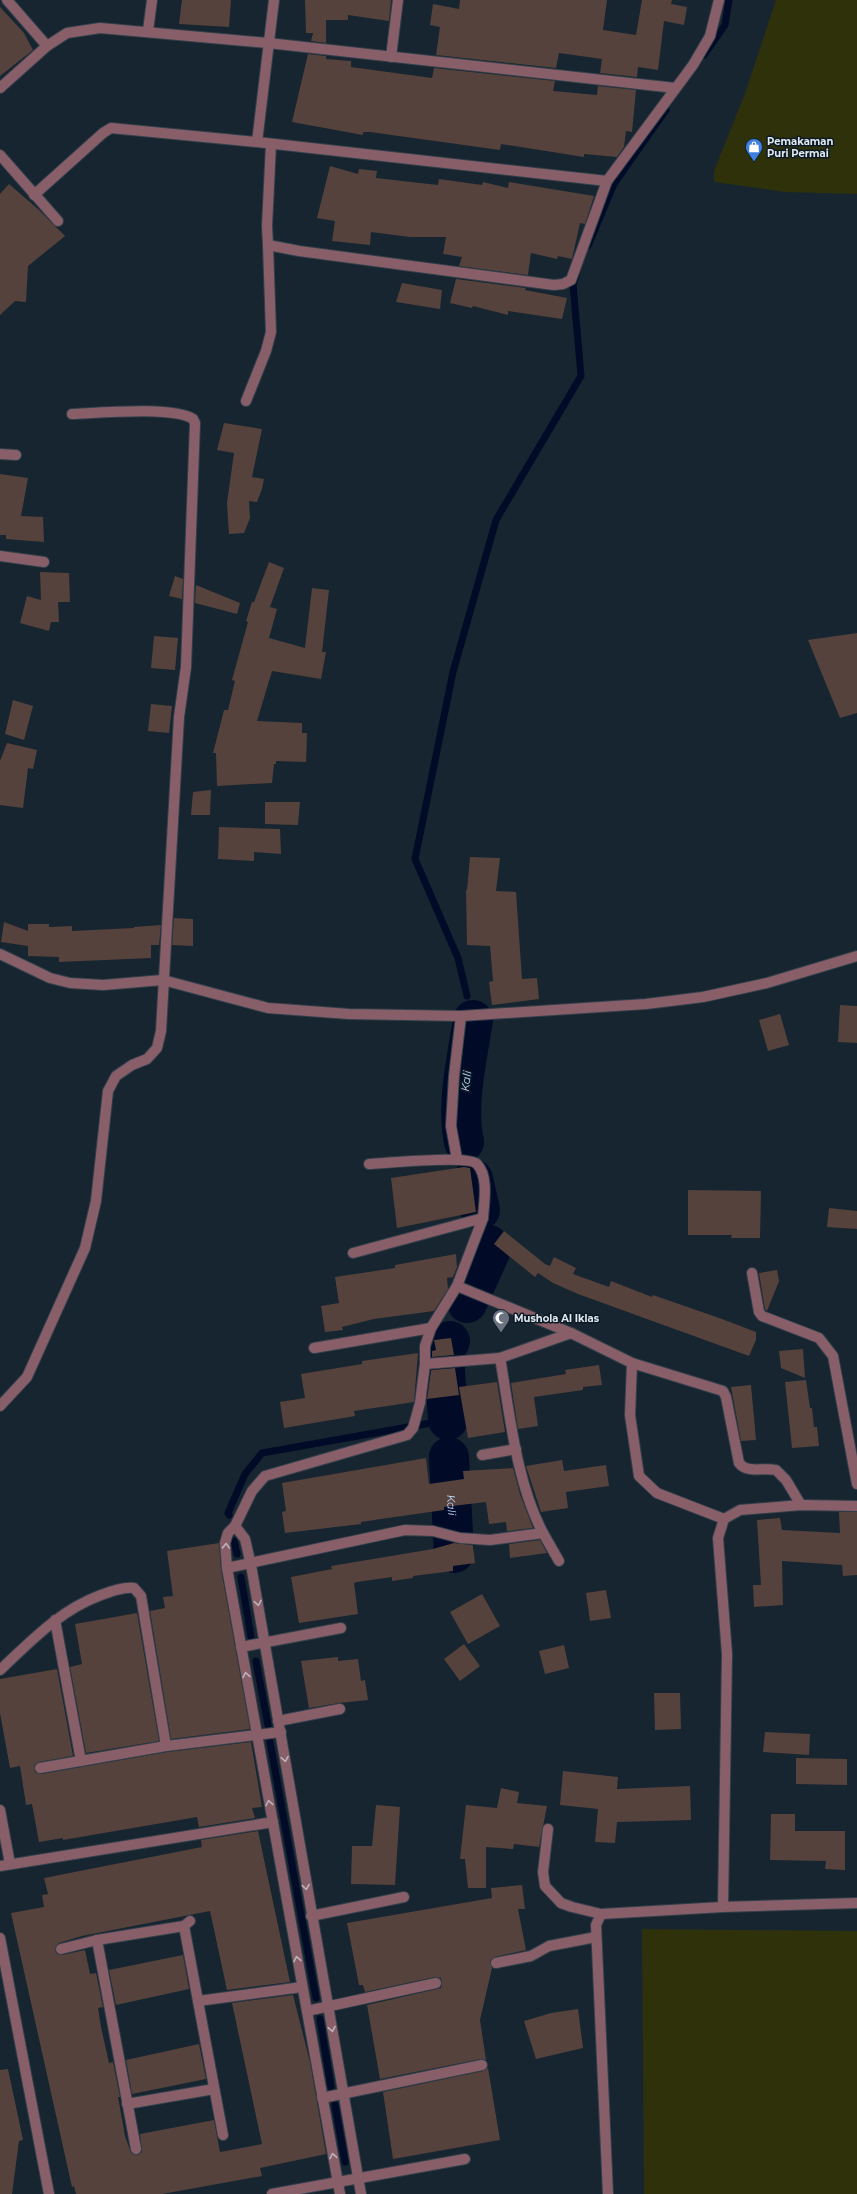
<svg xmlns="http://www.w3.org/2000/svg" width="857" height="2194" font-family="Montserrat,sans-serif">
  <rect width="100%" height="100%" fill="#172530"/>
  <g fill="#2e310a">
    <path d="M 776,0 L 857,0 L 857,194 L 785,192 L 714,182 L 714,171 L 746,91 Z"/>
    <path d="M 642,1929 L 857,1931 L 857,2194 L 644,2194 Z"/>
  </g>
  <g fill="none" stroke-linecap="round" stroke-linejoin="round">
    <g stroke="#010a27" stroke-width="7">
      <path d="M 704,55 L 725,25 L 729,0"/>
      <path d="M 588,246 L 614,184 L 666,110"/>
      <path d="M 467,996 L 458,958 L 415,859 L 453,672 L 496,520 L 581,376 L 573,284 L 576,276"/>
      <path d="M 229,1515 L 228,1513 L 245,1474 L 262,1453 L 448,1420"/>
      <path d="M 234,1541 L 237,1554"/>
      <path d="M 241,1577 L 251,1637"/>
      <path d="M 256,1661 L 268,1725"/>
      <path d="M 270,1742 L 316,1998"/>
      <path d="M 320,2019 L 331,2087"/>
      <path d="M 335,2105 L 345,2162"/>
    </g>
    <g stroke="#010a27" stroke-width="40">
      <path d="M 464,1142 C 456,1105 467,1058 473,1020"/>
      <path d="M 473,1179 L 480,1210"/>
      <path d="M 467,1303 L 490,1252 L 489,1245"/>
      <path d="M 448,1420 L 444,1353 L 450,1341"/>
      <path id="s1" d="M 449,1457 L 454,1553"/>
    </g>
  </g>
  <g fill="#55423c">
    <path d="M 182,0 L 231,0 L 229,27 L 179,24 Z"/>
    <path d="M 305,0 L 391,0 L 389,21 L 348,15 L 348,20 L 326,20 L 326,43 L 311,41 L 313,33 L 306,33 Z"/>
    <path d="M 460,0 L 607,0 L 603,30 L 636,35 L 642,0 L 672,0 L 671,4 L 687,7 L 684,25 L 664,21 L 658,70 L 638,67 L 637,77 L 600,73 L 602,59 L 559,53 L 556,68 L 436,55 L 440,27 L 430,25 L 433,4 L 459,9 Z"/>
    <path d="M 0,7 L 24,33 L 33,50 L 0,76 Z"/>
    <path d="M 308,54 L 326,56 L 326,59 L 351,61 L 351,67 L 432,78 L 434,68 L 555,81 L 553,91 L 597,95 L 598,86 L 636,90 L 632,132 L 626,131 L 624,147 L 617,157 L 584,154 L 584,157 L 501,144 L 500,150 L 370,132 L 363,132 L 363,135 L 292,122 Z"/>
    <path d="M 330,166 L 358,174 L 359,169 L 377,171 L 376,178 L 438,185 L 439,179 L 482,185 L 483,182 L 508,188 L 509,182 L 594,196 L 585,224 L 580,223 L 572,259 L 558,256 L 557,259 L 531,253 L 528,275 L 459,266 L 462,257 L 443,254 L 446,237 L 410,237 L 371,232 L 370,245 L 332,241 L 335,221 L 317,218 Z"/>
    <path d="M 9,184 L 39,210 L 65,236 L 28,266 L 26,302 L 15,301 L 0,315 L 0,194 Z"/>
    <path d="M 456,279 L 526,288 L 525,290 L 567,298 L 562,319 L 508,311 L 508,315 L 473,306 L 472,308 L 450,303 Z"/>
    <path d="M 402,283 L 442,290 L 440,309 L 396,302 Z"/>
    <path d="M 224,423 L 262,429 L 252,477 L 264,479 L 262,489 L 257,502 L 249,501 L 250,518 L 244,533 L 229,534 L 227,503 L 234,453 L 217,450 Z"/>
    <path d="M 0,474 L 28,478 L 21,516 L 43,517 L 44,542 L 6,539 L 6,535 L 0,535 Z"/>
    <path d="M 269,562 L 284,568 L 270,607 L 277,609 L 269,638 L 305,648 L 312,588 L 329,590 L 322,652 L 326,652 L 321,679 L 272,671 L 257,721 L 302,723 L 302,733 L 307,733 L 306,762 L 276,761 L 276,764 L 274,764 L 272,783 L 217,786 L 216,753 L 213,753 L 224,710 L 228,710 L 235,681 L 232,680 L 248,622 L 246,621 L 252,602 L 254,602 Z"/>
    <path d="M 40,572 L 69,573 L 70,602 L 58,602 L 59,622 L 51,622 L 49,631 L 20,623 L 27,596 L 41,600 Z"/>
    <path d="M 175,576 L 183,579 L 182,599 L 169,596 Z"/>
    <path d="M 196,585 L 240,603 L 237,614 L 195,603 Z"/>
    <path d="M 857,633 L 857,713 L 840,718 L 808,640 Z"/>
    <path d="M 154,636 L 178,638 L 175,670 L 151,668 Z"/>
    <path d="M 13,700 L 33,706 L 24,740 L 5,734 Z"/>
    <path d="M 151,704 L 172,706 L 169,733 L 148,731 Z"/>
    <path d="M 7,743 L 37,750 L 33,769 L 28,768 L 23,808 L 0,805 L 0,761 Z"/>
    <path d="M 211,790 L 210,815 L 191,815 L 193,792 Z"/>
    <path d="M 265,802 L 300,802 L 298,825 L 265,824 Z"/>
    <path d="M 219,827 L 280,829 L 281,854 L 254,852 L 254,861 L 218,859 Z"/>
    <path d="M 470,857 L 500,858 L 496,891 L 516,892 L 522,979 L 537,978 L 539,999 L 492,1005 L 489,982 L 493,981 L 490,946 L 467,945 L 466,890 L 467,890 Z"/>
    <path d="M 174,918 L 193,919 L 193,946 L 172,945 Z"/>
    <path d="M 4,922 L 28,931 L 28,924 L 49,924 L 49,927 L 72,926 L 72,931 L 134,928 L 134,927 L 161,925 L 159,945 L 151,945 L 151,958 L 59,962 L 59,957 L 28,956 L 28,946 L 1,942 Z"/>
    <path d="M 840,1005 L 857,1006 L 857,1043 L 838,1042 Z"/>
    <path d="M 780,1014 L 789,1045 L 768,1051 L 759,1020 Z"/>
    <path d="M 464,1167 L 470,1168 L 476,1212 L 397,1228 L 391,1178 Z"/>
    <path d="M 688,1190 L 761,1191 L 760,1238 L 731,1238 L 732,1235 L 688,1235 Z"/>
    <path d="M 829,1208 L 857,1211 L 857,1229 L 827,1227 Z"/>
    <path d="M 504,1231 L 545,1264 L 550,1266 L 554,1257 L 576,1268 L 573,1274 L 609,1287 L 611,1281 L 652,1297 L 653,1295 L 722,1319 L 756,1332 L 756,1340 L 749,1356 L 578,1294 L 553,1283 L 538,1273 L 535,1277 L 494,1244 Z"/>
    <path d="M 456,1254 L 457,1267 L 453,1277 L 447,1278 L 448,1289 L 434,1311 L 374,1319 L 342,1327 L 343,1330 L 325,1332 L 321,1306 L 339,1303 L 335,1277 L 395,1268 L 395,1265 Z"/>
    <path d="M 777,1270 L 779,1281 L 767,1311 L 765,1309 L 759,1273 Z"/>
    <path d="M 451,1338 L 454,1355 L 432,1357 L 432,1351 L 436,1350 L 434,1340 Z"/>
    <path d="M 803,1349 L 805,1378 L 781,1368 L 779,1351 Z"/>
    <path d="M 418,1353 L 414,1402 L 354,1411 L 355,1416 L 284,1428 L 280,1402 L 305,1398 L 301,1374 L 362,1364 L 362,1361 Z"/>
    <path d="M 599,1365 L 602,1385 L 583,1387 L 583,1390 L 534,1397 L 538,1426 L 518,1429 L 511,1383 L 566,1374 L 565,1370 Z"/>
    <path d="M 455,1368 L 459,1395 L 427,1399 L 431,1370 Z"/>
    <path d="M 806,1380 L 810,1408 L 812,1408 L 814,1427 L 817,1427 L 819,1446 L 792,1448 L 785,1382 Z"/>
    <path d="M 497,1382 L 505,1432 L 468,1438 L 459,1387 Z"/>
    <path d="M 751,1385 L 756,1440 L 741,1441 L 731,1387 Z"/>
    <path d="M 426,1458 L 429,1484 L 464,1479 L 463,1471 L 513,1468 L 520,1494 L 533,1528 L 507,1531 L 506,1522 L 489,1524 L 486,1502 L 444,1507 L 444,1510 L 381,1519 L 361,1522 L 361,1524 L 285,1533 L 282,1512 L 286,1511 L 282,1483 Z"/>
    <path d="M 562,1460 L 564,1471 L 606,1465 L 609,1486 L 566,1492 L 568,1508 L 541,1512 L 526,1466 Z"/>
    <path d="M 839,1512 L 857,1512 L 857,1575 L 843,1576 L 842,1565 L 782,1561 L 783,1605 L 754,1607 L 753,1585 L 761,1585 L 757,1520 L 780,1518 L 782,1530 L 840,1533 Z"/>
    <path d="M 540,1540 L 547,1553 L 510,1558 L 509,1544 Z"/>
    <path d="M 219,1543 L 221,1569 L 250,1729 L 171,1739 L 150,1611 L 165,1608 L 163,1597 L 173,1596 L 167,1551 Z"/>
    <path d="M 454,1543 L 473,1545 L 475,1563 L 453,1566 L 453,1571 L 413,1576 L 413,1578 L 392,1581 L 392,1577 L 357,1582 L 354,1583 L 358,1614 L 299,1623 L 291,1577 L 332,1569 L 331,1566 L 433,1549 Z"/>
    <path d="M 606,1590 L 611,1618 L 590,1621 L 586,1593 Z"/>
    <path d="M 482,1594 L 500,1626 L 468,1644 L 450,1612 Z"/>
    <path d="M 137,1613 L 159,1741 L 86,1753 L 70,1667 L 82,1664 L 75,1624 Z"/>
    <path d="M 464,1644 L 480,1666 L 460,1681 L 444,1659 Z"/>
    <path d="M 564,1645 L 569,1668 L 545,1674 L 539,1651 Z"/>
    <path d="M 338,1657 L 338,1661 L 358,1659 L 361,1681 L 365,1680 L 368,1700 L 339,1703 L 309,1708 L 301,1661 Z"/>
    <path d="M 57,1669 L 73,1756 L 39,1762 L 34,1766 L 35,1772 L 41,1774 L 167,1752 L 251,1742 L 262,1807 L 252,1808 L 255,1818 L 199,1827 L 197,1817 L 63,1840 L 63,1838 L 39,1842 L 32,1804 L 26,1805 L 20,1766 L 10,1768 L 0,1713 L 0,1679 Z"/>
    <path d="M 654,1693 L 680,1693 L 681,1729 L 655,1730 Z"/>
    <path d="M 765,1732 L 810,1734 L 809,1755 L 763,1752 Z"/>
    <path d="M 796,1758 L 847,1759 L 847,1785 L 796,1784 Z"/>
    <path d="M 563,1771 L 618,1777 L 617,1789 L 690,1786 L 691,1820 L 617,1822 L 615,1843 L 595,1842 L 598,1809 L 560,1805 Z"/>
    <path d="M 501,1788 L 519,1792 L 517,1803 L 547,1806 L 539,1847 L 514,1844 L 513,1849 L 486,1847 L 486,1888 L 468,1888 L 465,1859 L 460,1859 L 466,1805 L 497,1808 Z"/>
    <path d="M 376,1805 L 400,1807 L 395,1885 L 351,1884 L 352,1846 L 372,1846 Z"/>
    <path d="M 771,1814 L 795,1814 L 795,1831 L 845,1831 L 845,1870 L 825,1869 L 826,1861 L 770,1860 Z"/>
    <path d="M 258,1831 L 290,1982 L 227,1990 L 210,1911 L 82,1936 L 59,1943 L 55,1950 L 57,1954 L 62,1955 L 85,1950 L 90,1974 L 96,1973 L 103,2007 L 98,2008 L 101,2027 L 109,2063 L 113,2062 L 120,2097 L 118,2097 L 125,2136 L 131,2153 L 138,2155 L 142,2152 L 140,2134 L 214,2120 L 220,2152 L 262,2144 L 232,2003 L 293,1995 L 310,2062 L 326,2154 L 260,2168 L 262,2176 L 162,2194 L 76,2194 L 74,2186 L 72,2187 L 11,1913 L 44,1907 L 42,1895 L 48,1894 L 44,1878 L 202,1847 L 201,1840 Z"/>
    <path d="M 522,1885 L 525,1909 L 518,1909 L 526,1950 L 495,1957 L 490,1961 L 492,1968 L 480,2020 L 486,2060 L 481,2059 L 380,2079 L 367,2005 L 437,1989 L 441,1988 L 442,1982 L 441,1978 L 435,1977 L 365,1992 L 363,1985 L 359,1985 L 347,1923 L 492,1898 L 491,1888 Z"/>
    <path d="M 183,1955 L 189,1989 L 116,2005 L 109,1970 Z"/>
    <path d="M 578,2009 L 583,2048 L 536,2059 L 524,2021 L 551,2013 Z"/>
    <path d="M 199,2044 L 206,2079 L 132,2094 L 126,2060 Z"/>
    <path d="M 488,2068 L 500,2140 L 393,2159 L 383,2092 L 483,2071 Z"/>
    <path d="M 8,2069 L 23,2140 L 19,2141 L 12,2194 L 0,2194 L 0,2070 Z"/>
  </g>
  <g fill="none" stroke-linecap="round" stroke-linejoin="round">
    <defs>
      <g id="minor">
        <path d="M 7,0 L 47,46"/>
        <path d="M 148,31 L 152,0"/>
        <path d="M 391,57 L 398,0"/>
        <path d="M 0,88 L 47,46 L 67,33 L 100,28 L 268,43 L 675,88"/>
        <path d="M 257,142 L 274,0"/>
        <path d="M 271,144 L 267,226 L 268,245 L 299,251 L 554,285 L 563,284 L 571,280 L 607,181 L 693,65 L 710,36 L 719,0"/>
        <path d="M 0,155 L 58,221"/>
        <path d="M 34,195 L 103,133 L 111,128 L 257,142 L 607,181"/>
        <path d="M 246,401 L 266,351 L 271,332 L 268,245"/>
        <path d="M 0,454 L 16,455"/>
        <path d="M 0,556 L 44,562"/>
        <path d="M 0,954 L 50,978 L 70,983 L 103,985 L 163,980 L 268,1008 L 349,1014 L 461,1016 L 646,1004 L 703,997 L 767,983 L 857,956"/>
        <path d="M 457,1159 L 451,1126 L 454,1076 L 461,1016"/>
        <path d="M 369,1164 C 386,1163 468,1155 477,1164 C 489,1177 484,1202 483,1218"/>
        <path d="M 752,1273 L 759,1312 L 762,1316 L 819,1338 L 833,1356 L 857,1484"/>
        <path d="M 457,1286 L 571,1333 L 632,1363 L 723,1391 L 726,1397 L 739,1463 C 747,1474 764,1467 776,1470 L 786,1480 L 801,1505"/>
        <path d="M 314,1348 L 431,1328"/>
        <path d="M 500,1358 C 510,1414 516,1482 543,1533"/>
        <path d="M 632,1363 L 630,1415 L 639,1476 L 657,1493 L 724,1519"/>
        <path d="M 425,1364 L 500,1358 L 571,1333"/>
        <path d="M 0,1406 L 27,1377 L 85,1248 L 96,1201 L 108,1091 L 116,1076 L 132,1065 L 147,1059 L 157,1048 L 161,1031 L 179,717 L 186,667 L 195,423 L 193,419 C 174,406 98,413 72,414"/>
        <path d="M 482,1455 L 516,1449"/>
        <path d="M 235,1526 L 245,1539 L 251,1565 L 361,2194"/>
        <path d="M 227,1568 L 405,1530 L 433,1531 L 460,1538 L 490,1540 L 543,1533 L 559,1561"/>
        <path d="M 55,1620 L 81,1761"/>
        <path d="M 241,1647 L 341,1628"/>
        <path d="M 0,1670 C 31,1641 60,1610 101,1595 C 112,1591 123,1587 134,1588 L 141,1596 L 166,1746"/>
        <path d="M 278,1721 L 340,1709"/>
        <path d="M 40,1768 L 166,1746 L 281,1732"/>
        <path d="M 0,1810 L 10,1864"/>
        <path d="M 548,1829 L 543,1872 L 545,1886 L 561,1903 L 572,1907 L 601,1914 L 723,1907 L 857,1903"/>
        <path d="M 0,1866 L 273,1822"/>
        <path d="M 723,1907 L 727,1654 L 718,1538 L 724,1519 L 740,1510 L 801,1505 L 857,1506"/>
        <path d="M 601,1914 L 596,1925 L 608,2194"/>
        <path d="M 311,1916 L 404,1897"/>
        <path d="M 190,1921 L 184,1926 L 223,2135"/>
        <path d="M 0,1938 L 49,2194"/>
        <path d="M 97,1940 L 136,2149"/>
        <path d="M 61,1949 L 97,1940 L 184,1926"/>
        <path d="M 496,1963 L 531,1956 L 549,1946 L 596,1937"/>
        <path d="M 198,2001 L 302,1987"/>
        <path d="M 307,2011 L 436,1983"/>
        <path d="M 322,2098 L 482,2065"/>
        <path d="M 127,2104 L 214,2089"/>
        <path d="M 272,2194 L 465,2159"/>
        <path d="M 340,2194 L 227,1568 L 225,1543 L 228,1533 L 235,1526 L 252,1491 L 265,1476 L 407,1435 L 413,1428 L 420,1403 L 425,1364 L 425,1346 L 431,1328 L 457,1286 L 483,1218 L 353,1253"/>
      </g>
    </defs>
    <use href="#minor" stroke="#33404b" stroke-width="12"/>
    <use href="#minor" stroke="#885f69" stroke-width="10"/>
  </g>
  <defs><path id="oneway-chevron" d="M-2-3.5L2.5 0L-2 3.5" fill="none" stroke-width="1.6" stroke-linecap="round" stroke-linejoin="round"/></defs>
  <g stroke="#bdb2ba">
    <use href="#oneway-chevron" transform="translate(226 1546) rotate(-88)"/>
    <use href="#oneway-chevron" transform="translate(258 1603) rotate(80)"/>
    <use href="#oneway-chevron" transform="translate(246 1675) rotate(-100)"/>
    <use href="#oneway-chevron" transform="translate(285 1759) rotate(81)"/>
    <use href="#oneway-chevron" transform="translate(269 1803) rotate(-100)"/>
    <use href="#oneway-chevron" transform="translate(306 1887) rotate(81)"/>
    <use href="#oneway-chevron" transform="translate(297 1959) rotate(-100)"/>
    <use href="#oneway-chevron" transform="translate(332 2029) rotate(80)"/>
    <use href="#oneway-chevron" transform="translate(333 2156) rotate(-100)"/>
  </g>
  <defs>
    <symbol id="shop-pin" viewBox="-11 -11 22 30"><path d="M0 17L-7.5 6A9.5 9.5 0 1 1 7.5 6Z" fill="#3f7fe0" stroke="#0e1b26"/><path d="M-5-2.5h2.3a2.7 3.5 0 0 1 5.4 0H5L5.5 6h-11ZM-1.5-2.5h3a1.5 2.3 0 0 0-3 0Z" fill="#fff"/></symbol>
    <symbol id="mosque-pin" viewBox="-11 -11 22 30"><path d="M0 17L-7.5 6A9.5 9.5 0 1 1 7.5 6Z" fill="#6b7280" stroke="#0e1b26"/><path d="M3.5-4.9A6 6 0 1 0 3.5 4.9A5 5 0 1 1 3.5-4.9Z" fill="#fff"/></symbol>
  </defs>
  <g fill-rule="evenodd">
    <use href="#shop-pin" x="744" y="137" width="20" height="27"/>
    <use href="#mosque-pin" x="491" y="1308" width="20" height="27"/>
  </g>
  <g text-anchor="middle" stroke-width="3" stroke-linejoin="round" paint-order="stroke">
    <g font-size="10" font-weight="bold" fill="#e0e9f0" stroke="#0e1b26" text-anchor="start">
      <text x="767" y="145">Pemakaman<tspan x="767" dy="12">Puri Permai</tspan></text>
      <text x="514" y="1322">Mushola Al Iklas</text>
    </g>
    <g font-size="11" font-style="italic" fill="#c1d6fb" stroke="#0e1b26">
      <text transform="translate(466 1081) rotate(-83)" y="4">Kali</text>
      <text dy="4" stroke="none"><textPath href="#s1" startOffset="48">Kali</textPath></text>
    </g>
  </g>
</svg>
